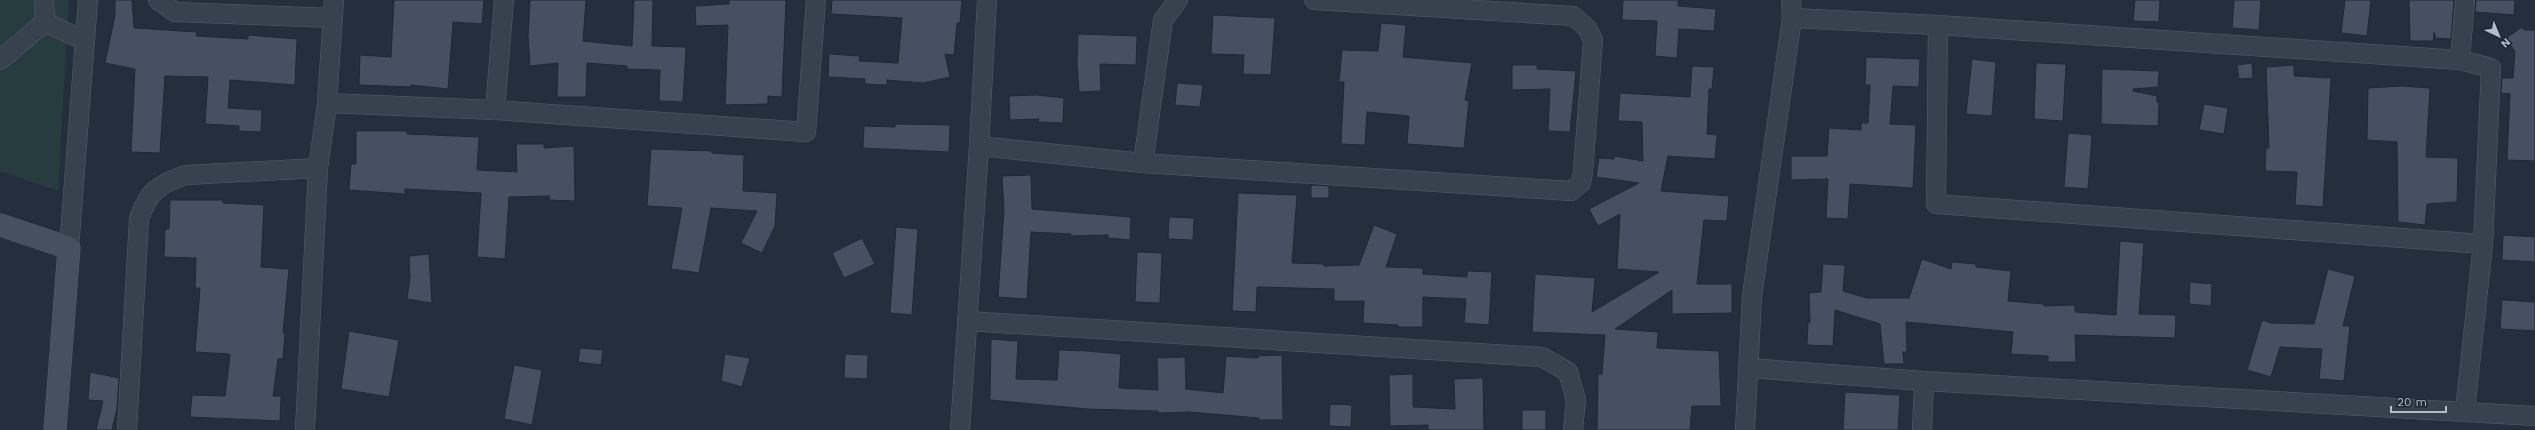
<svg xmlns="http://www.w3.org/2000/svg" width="2535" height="430" font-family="'Work Sans',sans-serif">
  <rect width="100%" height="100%" fill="#242f3e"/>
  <path fill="#263c3f" d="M 0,0 L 69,0 L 58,191 L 0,171 Z"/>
  <g fill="#455162" stroke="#1f2835">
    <path d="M 115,0 L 132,0 L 134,28 L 197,32 L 196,36 L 248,39 L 248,35 L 297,39 L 295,85 L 230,80 L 228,108 L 262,110 L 261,132 L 239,131 L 239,126 L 205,124 L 208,77 L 165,76 L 160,153 L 131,152 L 135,69 L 105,63 L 115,15 Z"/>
    <path d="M 394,0 L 484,0 L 482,24 L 453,22 L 448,89 L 411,85 L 411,87 L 359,85 L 360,55 L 391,57 Z"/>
    <path d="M 530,0 L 586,0 L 583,41 L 632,46 L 634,0 L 653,0 L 652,46 L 686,47 L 683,102 L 659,101 L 660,70 L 627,69 L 627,66 L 587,63 L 586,97 L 557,97 L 558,63 L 530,66 L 528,37 Z"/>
    <path d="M 729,0 L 786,0 L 782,97 L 768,96 L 768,104 L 725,105 L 728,25 L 696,26 L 695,6 L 729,4 Z"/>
    <path d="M 832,0 L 962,0 L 960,23 L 957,23 L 954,55 L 945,54 L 950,77 L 923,83 L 887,80 L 887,85 L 865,84 L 865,79 L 828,77 L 829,54 L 860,56 L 859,61 L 898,63 L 902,18 L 831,14 Z"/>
    <path d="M 1623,0 L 1678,0 L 1678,6 L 1716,9 L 1714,31 L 1679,29 L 1677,58 L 1655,56 L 1657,21 L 1622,20 Z"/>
    <path d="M 2135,0 L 2160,0 L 2159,22 L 2133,21 Z"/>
    <path d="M 2234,0 L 2261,0 L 2259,30 L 2232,28 Z"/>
    <path d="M 2345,0 L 2371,0 L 2367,36 L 2341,33 Z"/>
    <path d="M 2409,0 L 2454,0 L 2451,39 L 2436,38 L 2434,32 L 2433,41 L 2410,41 Z"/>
    <path d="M 2476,0 L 2515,0 L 2514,15 L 2475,12 Z"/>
    <path d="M 1213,15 L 1275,18 L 1271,75 L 1243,74 L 1244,55 L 1211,54 Z"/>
    <path d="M 1381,23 L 1406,25 L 1403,57 L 1472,63 L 1465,100 L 1469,101 L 1464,148 L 1407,144 L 1409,116 L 1367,112 L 1365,145 L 1341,144 L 1344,82 L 1339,82 L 1342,50 L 1378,51 Z"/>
    <path d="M 2522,27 L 2524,30 L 2535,30 L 2535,161 L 2507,160 L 2510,94 L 2501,93 L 2502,78 L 2513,78 L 2515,51 L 2505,39 Z"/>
    <path d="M 1078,34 L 1137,36 L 1136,65 L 1100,64 L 1101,91 L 1079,92 L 1077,63 Z"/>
    <path d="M 1866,57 L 1920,59 L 1919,87 L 1893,86 L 1890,124 L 1916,125 L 1913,188 L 1850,184 L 1848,219 L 1826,218 L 1828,179 L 1791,180 L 1791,156 L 1827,156 L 1829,128 L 1861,130 L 1861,123 L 1868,123 L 1870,85 L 1865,85 Z"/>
    <path d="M 1972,59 L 1996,62 L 1992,116 L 1966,114 Z"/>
    <path d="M 2036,63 L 2066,64 L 2063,121 L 2034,119 Z"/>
    <path d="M 2252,63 L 2253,78 L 2239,79 L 2237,65 Z"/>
    <path d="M 1512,65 L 1537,65 L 1537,69 L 1576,71 L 1570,132 L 1548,131 L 1550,89 L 1512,90 Z"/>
    <path d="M 2294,65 L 2294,76 L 2331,78 L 2323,207 L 2295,205 L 2297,172 L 2265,171 L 2266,148 L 2269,148 L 2266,67 Z"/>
    <path d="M 1692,66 L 1714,67 L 1712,89 L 1709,89 L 1707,134 L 1717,135 L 1715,159 L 1668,156 L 1661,191 L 1729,196 L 1727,221 L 1704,220 L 1697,284 L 1732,284 L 1732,313 L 1672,314 L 1672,290 L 1615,329 L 1658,332 L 1657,348 L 1719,351 L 1721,406 L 1692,406 L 1690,430 L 1597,430 L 1598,374 L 1602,374 L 1605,335 L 1532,332 L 1535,274 L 1595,278 L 1592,312 L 1659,272 L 1617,269 L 1620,214 L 1598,226 L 1589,209 L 1639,183 L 1596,177 L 1599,158 L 1614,159 L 1614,156 L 1643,161 L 1642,122 L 1618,121 L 1620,93 L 1690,97 Z"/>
    <path d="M 2102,69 L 2159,71 L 2158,87 L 2133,89 L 2133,91 L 2157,96 L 2157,102 L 2159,103 L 2158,126 L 2101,124 Z"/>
    <path d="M 1177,83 L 1203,85 L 1200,107 L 1175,105 Z"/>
    <path d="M 2402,86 L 2430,88 L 2426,157 L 2458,158 L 2457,202 L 2427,204 L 2425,225 L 2398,222 L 2397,142 L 2367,140 L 2368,88 Z"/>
    <path d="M 1037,95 L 1064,98 L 1063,123 L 1038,122 L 1039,119 L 1010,120 L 1009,96 Z"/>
    <path d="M 2204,104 L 2228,108 L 2224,134 L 2199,130 Z"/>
    <path d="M 895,124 L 950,125 L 949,152 L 863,148 L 864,126 L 895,127 Z"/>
    <path d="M 356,131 L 407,131 L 407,134 L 479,137 L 477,170 L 517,172 L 516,144 L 544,144 L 544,148 L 574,146 L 575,201 L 549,200 L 549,196 L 509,197 L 505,259 L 477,257 L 481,193 L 405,189 L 405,194 L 349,190 L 351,164 L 356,164 Z"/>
    <path d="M 2068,133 L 2092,135 L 2088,189 L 2064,187 Z"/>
    <path d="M 651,149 L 712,151 L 712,153 L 744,155 L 743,191 L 777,193 L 775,226 L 762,253 L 741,243 L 757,211 L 711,208 L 699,273 L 671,269 L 682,208 L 647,206 Z"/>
    <path d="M 1031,175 L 1032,209 L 1131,217 L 1130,240 L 1108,238 L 1108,235 L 1071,236 L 1071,234 L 1031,232 L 1027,299 L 998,297 L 1004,209 L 1002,176 Z"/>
    <path d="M 1311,185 L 1329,186 L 1329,198 L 1311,198 Z"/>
    <path d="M 1238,193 L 1297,195 L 1292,263 L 1324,264 L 1324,266 L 1359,265 L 1374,225 L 1397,234 L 1386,267 L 1423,268 L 1423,274 L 1467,277 L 1467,271 L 1492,272 L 1489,325 L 1464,323 L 1466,299 L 1423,297 L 1423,327 L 1398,327 L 1398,325 L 1363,323 L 1364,301 L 1334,301 L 1334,289 L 1257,287 L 1256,312 L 1232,311 Z"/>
    <path d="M 170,200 L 223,200 L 223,203 L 264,205 L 261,267 L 289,269 L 283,333 L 285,333 L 283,359 L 278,359 L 273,396 L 281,396 L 280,421 L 190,417 L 192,395 L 225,396 L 230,356 L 229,354 L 195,352 L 200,288 L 195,288 L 196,258 L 164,257 L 165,229 L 169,229 Z"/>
    <path d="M 1169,217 L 1194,218 L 1193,240 L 1168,239 Z"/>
    <path d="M 896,227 L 918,229 L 912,315 L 890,313 Z"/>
    <path d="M 2503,235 L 2535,237 L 2535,262 L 2502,260 Z"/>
    <path d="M 862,238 L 875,264 L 844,278 L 832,253 Z"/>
    <path d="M 2120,241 L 2144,243 L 2139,314 L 2176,315 L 2175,338 L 2075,335 L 2076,362 L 2048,362 L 2048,356 L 2011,354 L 2013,332 L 1906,322 L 1907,352 L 1903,352 L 1904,364 L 1884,364 L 1880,324 L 1835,310 L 1833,346 L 1807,345 L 1808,322 L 1810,322 L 1809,293 L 1821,292 L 1823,264 L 1845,265 L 1843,291 L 1867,298 L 1909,298 L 1922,259 L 1951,269 L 1952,262 L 1976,264 L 1976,267 L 2011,271 L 2008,301 L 2044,304 L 2044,306 L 2075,305 L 2075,312 L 2116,315 Z"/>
    <path d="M 1137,252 L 1162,253 L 1160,303 L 1135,302 Z"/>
    <path d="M 429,254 L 432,303 L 407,299 L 410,277 L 409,256 Z"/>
    <path d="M 2328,269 L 2355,276 L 2343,326 L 2350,326 L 2344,381 L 2319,379 L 2322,349 L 2280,347 L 2271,377 L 2247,370 L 2262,320 L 2271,323 L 2314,324 Z"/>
    <path d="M 2190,282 L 2212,284 L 2211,306 L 2189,304 Z"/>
    <path d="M 2502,300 L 2535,302 L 2535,331 L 2500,329 Z"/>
    <path d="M 349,331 L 399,340 L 389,397 L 341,389 Z"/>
    <path d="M 991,339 L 1018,341 L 1016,379 L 1057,380 L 1059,350 L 1087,351 L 1121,354 L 1119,388 L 1158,390 L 1157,358 L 1185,357 L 1186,389 L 1223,393 L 1226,356 L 1258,358 L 1258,356 L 1282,355 L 1283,420 L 1259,420 L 1259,418 L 1189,412 L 1158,413 L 1158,411 L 1087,409 L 990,400 Z"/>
    <path d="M 580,348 L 603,350 L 601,365 L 578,362 Z"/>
    <path d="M 725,354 L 750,358 L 742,387 L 721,381 Z"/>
    <path d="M 845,354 L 868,355 L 867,379 L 844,378 Z"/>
    <path d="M 514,365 L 542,370 L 532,425 L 504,419 Z"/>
    <path d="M 90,372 L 119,378 L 117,409 L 112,430 L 96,430 L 103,401 L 88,400 Z"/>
    <path d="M 1413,374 L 1413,407 L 1455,409 L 1454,379 L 1483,378 L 1484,430 L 1428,430 L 1428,425 L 1390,426 L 1389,375 Z"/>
    <path d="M 1845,392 L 1900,395 L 1898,430 L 1843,430 Z"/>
    <path d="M 1330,404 L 1352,405 L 1351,427 L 1329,426 Z"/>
    <rect x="1522" y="410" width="24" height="20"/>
  </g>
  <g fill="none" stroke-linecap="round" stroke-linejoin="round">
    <defs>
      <g id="street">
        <path d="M 44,0 L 45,22"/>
        <path d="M 158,0 L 175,12 L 333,18"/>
        <path d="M 1792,18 L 1938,25 L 2460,60 L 2491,68 L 2483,244 L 2465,411"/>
        <path d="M 45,22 L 85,41"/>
        <path d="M 1938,25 L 1936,204 L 2483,244"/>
        <path d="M 0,60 L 45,22"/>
        <path d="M 2460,60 L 2465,0"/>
        <path d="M 327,103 L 495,110 L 806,132 L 816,0"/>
        <path d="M 495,110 L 504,0"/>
        <path d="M 979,146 L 1143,163 L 1571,191 L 1581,183 L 1583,172 L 1593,40 L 1587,28 L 1573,16 L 1314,0"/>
        <path d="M 1143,163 L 1163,20 L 1178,0"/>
        <path d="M 69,248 L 88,0"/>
        <path d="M 967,321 L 1542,357 L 1568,372 L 1576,400 L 1573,430"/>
        <path d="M 1749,368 L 1924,381 L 2535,416"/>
        <path d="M 127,430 L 139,219 C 148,192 158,184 186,175 L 318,168"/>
        <path d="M 305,430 L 318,168 L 327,103 L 334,0"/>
        <path d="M 960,430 L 979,146 L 987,0"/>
        <path d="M 1745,430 L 1752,296 L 1792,18 L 1791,0"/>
        <path d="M 1922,430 L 1924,381"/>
      </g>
      <path id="secondary" d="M 0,225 L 69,248 L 55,430"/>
    </defs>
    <use href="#street" stroke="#565f6c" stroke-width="20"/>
    <use href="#secondary" stroke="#565f6c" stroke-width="23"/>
    <use href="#street" stroke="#38414e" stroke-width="19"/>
    <use href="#secondary" stroke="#465061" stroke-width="22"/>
  </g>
  <g transform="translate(2499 36) rotate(136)" stroke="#1d2633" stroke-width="3" paint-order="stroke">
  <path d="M0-3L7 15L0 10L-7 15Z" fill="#b4bcc9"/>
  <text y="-6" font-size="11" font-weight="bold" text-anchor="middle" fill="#b4bcc9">N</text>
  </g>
  <path d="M2391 406v6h55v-6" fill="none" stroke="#b4bcc9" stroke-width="2"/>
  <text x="2397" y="406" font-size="12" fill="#b4bcc9" stroke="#1d2633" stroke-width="3" paint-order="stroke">20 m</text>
</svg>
